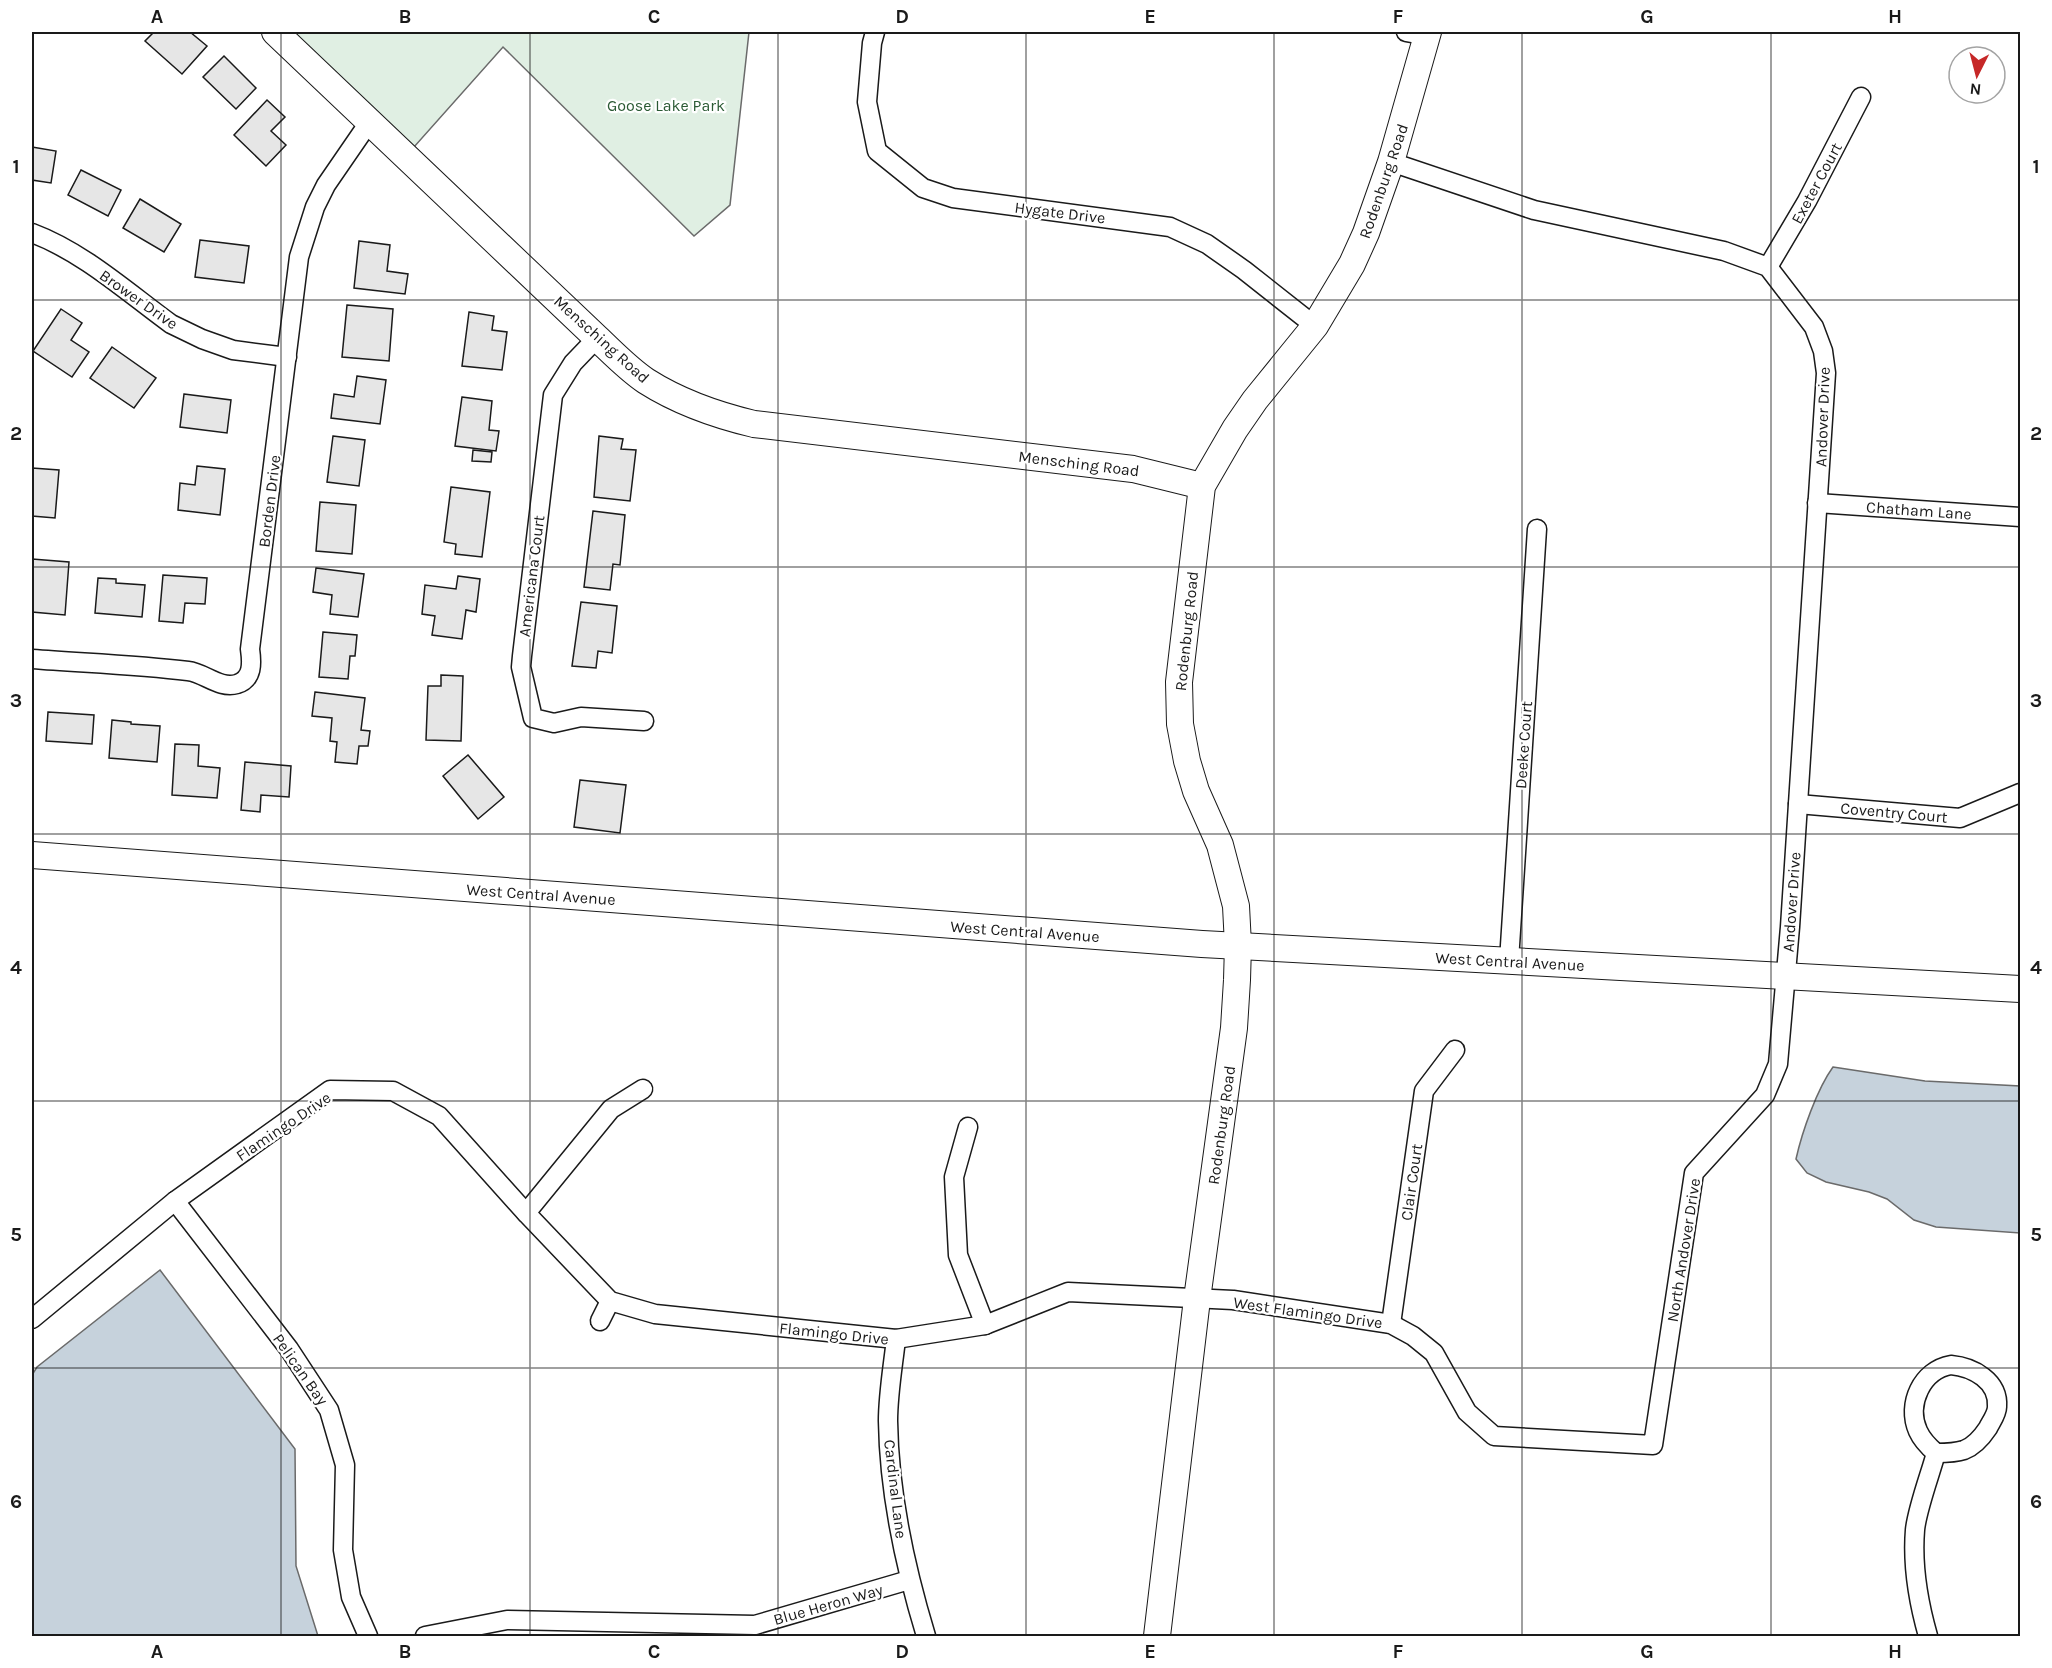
<svg xmlns="http://www.w3.org/2000/svg" width="2052" height="1668" font-family="Karla,sans-serif">
  <rect width="100%" height="100%" fill="#fff"/>
  <path fill="#e0efe3" stroke="#6a6a6a" stroke-width="1.5" d="M 275,32 L 749,32 L 730,205 L 694,236 L 503,47 L 406,156 Z"/>
  <g fill="#c6d2dc" stroke="#6a6a6a" stroke-width="1.5">
    <path d="M 1833,1067 L 1925,1081 L 2020,1086 L 2020,1233 L 1936,1227 L 1914,1220 L 1887,1199 L 1869,1192 L 1826,1182 L 1807,1173 L 1796,1159 C 1802,1132 1817,1089 1833,1067 Z"/>
    <path d="M 160,1270 L 295,1449 L 296,1566 L 318,1636 L 32,1636 L 32,1375 L 37,1367 Z"/>
  </g>
  <g fill="#e6e6e6" stroke="#1a1a1a" stroke-width="1.5">
    <path d="M 154,32 L 190,32 L 207,46 L 182,74 L 145,41 Z"/>
    <path d="M 224,56 L 256,88 L 236,109 L 203,77 Z"/>
    <path d="M 267,100 L 285,117 L 271,131 L 286,145 L 266,166 L 234,135 Z"/>
    <path d="M 32,147 L 56,151 L 51,183 L 32,180 Z"/>
    <path d="M 81,170 L 121,190 L 108,216 L 68,195 Z"/>
    <path d="M 140,199 L 181,224 L 164,252 L 123,228 Z"/>
    <path d="M 200,240 L 249,246 L 244,283 L 195,277 Z"/>
    <path d="M 359,241 L 390,245 L 387,271 L 408,274 L 405,294 L 354,288 Z"/>
    <path d="M 347,305 L 393,309 L 389,361 L 342,357 Z"/>
    <path d="M 61,309 L 82,323 L 71,340 L 89,352 L 72,377 L 33,351 Z"/>
    <path d="M 469,312 L 494,316 L 492,330 L 507,332 L 502,370 L 462,366 Z"/>
    <path d="M 112,347 L 156,378 L 134,408 L 90,378 Z"/>
    <path d="M 357,376 L 386,380 L 380,424 L 331,418 L 334,394 L 354,397 Z"/>
    <path d="M 184,394 L 231,400 L 227,433 L 180,427 Z"/>
    <path d="M 462,397 L 492,401 L 489,430 L 499,431 L 496,451 L 455,446 Z"/>
    <path d="M 333,436 L 365,440 L 359,486 L 327,482 Z"/>
    <path d="M 599,436 L 623,439 L 621,449 L 636,450 L 630,501 L 594,497 Z"/>
    <path d="M 473,450 L 492,452 L 491,462 L 472,461 Z"/>
    <path d="M 197,466 L 225,469 L 220,515 L 178,510 L 180,483 L 195,485 Z"/>
    <path d="M 32,468 L 59,470 L 55,518 L 32,516 Z"/>
    <path d="M 451,487 L 490,492 L 482,557 L 455,554 L 456,544 L 444,542 Z"/>
    <path d="M 320,502 L 356,505 L 352,554 L 316,551 Z"/>
    <path d="M 593,511 L 625,515 L 620,565 L 613,564 L 610,590 L 584,587 Z"/>
    <path d="M 32,559 L 69,562 L 65,615 L 32,612 Z"/>
    <path d="M 316,568 L 364,574 L 358,617 L 330,614 L 332,595 L 313,592 Z"/>
    <path d="M 163,575 L 207,578 L 205,604 L 185,603 L 183,623 L 159,621 Z"/>
    <path d="M 458,576 L 480,579 L 476,612 L 466,610 L 462,639 L 432,635 L 435,616 L 422,614 L 425,585 L 456,589 Z"/>
    <path d="M 98,578 L 116,579 L 116,583 L 145,585 L 142,617 L 95,613 Z"/>
    <path d="M 581,602 L 617,606 L 612,653 L 598,651 L 596,668 L 572,666 Z"/>
    <path d="M 323,632 L 357,635 L 355,656 L 350,656 L 348,679 L 319,677 Z"/>
    <path d="M 441,675 L 463,676 L 461,741 L 426,740 L 428,686 L 441,686 Z"/>
    <path d="M 315,692 L 365,698 L 361,730 L 370,731 L 368,746 L 359,746 L 357,764 L 335,762 L 337,742 L 330,741 L 332,718 L 312,716 Z"/>
    <path d="M 48,712 L 94,715 L 92,744 L 46,741 Z"/>
    <path d="M 112,720 L 131,722 L 131,724 L 160,726 L 157,762 L 109,758 Z"/>
    <path d="M 175,744 L 199,745 L 198,766 L 220,768 L 217,798 L 172,795 Z"/>
    <path d="M 468,755 L 504,797 L 478,819 L 443,776 Z"/>
    <path d="M 245,762 L 291,766 L 289,797 L 261,795 L 260,812 L 241,810 Z"/>
    <path d="M 580,780 L 626,785 L 620,833 L 574,827 Z"/>
  </g>
  <g fill="none" stroke-linecap="round" stroke-linejoin="round">
    <defs>
      <g id="street">
        <path d="M 875,32 L 872,43 L 867,102 L 877,151 L 923,188 L 953,198 L 1170,227 L 1207,244 L 1244,270 L 1315,326"/>
        <path d="M 1406,32 L 1428,36"/>
        <path d="M 32,233 C 83,252 127,292 171,324 L 202,339 L 233,350 L 287,357"/>
        <path d="M 1768,267 L 1807,201 L 1861,97"/>
        <path d="M 597,338 L 573,363 L 553,395 L 522,656 L 521,667 L 533,718 L 554,723 L 581,717 L 644,721"/>
        <path d="M 1817,503 L 2020,517"/>
        <path d="M 32,659 C 84,663 137,665 188,671 C 205,673 219,689 237,684 C 253,679 252,663 250,649 L 299,257 L 315,207 L 326,185 L 370,121"/>
        <path d="M 1798,804 L 1960,818 L 2020,793"/>
        <path d="M 1509,961 L 1537,529"/>
        <path d="M 968,1127 L 954,1177 L 958,1255 L 985,1325"/>
        <path d="M 175,1201 L 289,1349 L 329,1410 L 345,1465 L 343,1550 L 351,1597 L 368,1636"/>
        <path d="M 526,1213 L 611,1109 L 643,1089"/>
        <path d="M 32,1319 L 175,1201 L 330,1090 L 393,1091 L 439,1116 L 526,1213 L 610,1301 L 655,1314 L 896,1339 L 985,1325 L 1068,1292 L 1233,1300 L 1391,1324 L 1413,1336 L 1434,1353 L 1467,1412 L 1494,1436 L 1653,1445 L 1694,1173 L 1765,1095 L 1778,1064 L 1790,927 L 1826,373 L 1823,351 L 1814,327 L 1768,267 L 1724,251 L 1534,210 L 1391,162"/>
        <path d="M 600,1321 L 610,1301"/>
        <path d="M 1391,1324 L 1424,1091 L 1455,1050"/>
        <path d="M 896,1339 C 893,1366 888,1394 888,1421 C 889,1494 905,1567 926,1636"/>
        <path d="M 1951,1365 C 1973,1367 1999,1381 1997,1407 C 1997,1414 1991,1422 1988,1428 C 1982,1437 1975,1446 1964,1450 C 1955,1453 1945,1453 1936,1453 C 1929,1447 1922,1440 1918,1431 C 1906,1404 1922,1370 1951,1365 Z"/>
        <path d="M 425,1636 L 507,1620 L 755,1625 L 909,1580"/>
        <path d="M 1928,1636 C 1918,1601 1912,1567 1915,1530 C 1917,1509 1930,1475 1936,1453"/>
      </g>
      <g id="secondary">
        <path d="M 275,32 L 597,338 C 612,352 628,369 646,381 C 679,402 716,415 754,424 L 1133,469 L 1202,486"/>
        <path d="M 32,855 L 1202,944 L 2020,989"/>
        <path d="M 1157,1636 L 1197,1299 L 1234,1028 L 1237,980 L 1238,945 L 1236,906 L 1220,845 L 1196,791 L 1187,761 L 1180,724 L 1179,682 L 1202,486 L 1235,429 L 1255,400 L 1315,326 L 1352,264 L 1366,233 L 1391,162 L 1428,32"/>
      </g>
    </defs>
    <use href="#street" stroke="#1a1a1a" stroke-width="21"/>
    <use href="#secondary" stroke="#1a1a1a" stroke-width="28"/>
    <use href="#street" stroke="#fff" stroke-width="18"/>
    <use href="#secondary" stroke="#fff" stroke-width="26"/>
  </g>
  <path fill="none" stroke="#1a1a1a" stroke-width="1.5" stroke-opacity="0.55" d="M 281,32 L 281,1636M 530,32 L 530,1636M 778,32 L 778,1636M 1026,32 L 1026,1636M 1274,32 L 1274,1636M 1522,32 L 1522,1636M 1771,32 L 1771,1636M 32,300 L 2020,300M 32,567 L 2020,567M 32,834 L 2020,834M 32,1101 L 2020,1101M 32,1368 L 2020,1368"/>
  <g text-anchor="middle" stroke-width="4.5" stroke-linejoin="round" paint-order="stroke">
    <g font-size="16" fill="#2b5a34" stroke="#fff">
      <text x="666" y="111">Goose Lake Park</text>
    </g>
    <g font-size="16" fill="#1a1a1a" stroke="#fff">
      <text transform="translate(1383 181) rotate(-71)" y="6">Rodenburg Road</text>
      <text transform="translate(1816 183) rotate(-62)" y="6">Exeter Court</text>
      <text transform="translate(1060 212) rotate(7)" y="6">Hygate Drive</text>
      <text transform="translate(139 299) rotate(35)" y="6">Brower Drive</text>
      <text transform="translate(602 339) rotate(42)" y="6">Mensching Road</text>
      <text transform="translate(1822 417) rotate(-88)" y="6">Andover Drive</text>
      <text transform="translate(1079 463) rotate(7)" y="6">Mensching Road</text>
      <text transform="translate(269 501) rotate(-83)" y="6">Borden Drive</text>
      <text transform="translate(1919 510) rotate(4)" y="6">Chatham Lane</text>
      <text transform="translate(531 576) rotate(-83)" y="6">Americana Court</text>
      <text transform="translate(1186 631) rotate(-84)" y="6">Rodenburg Road</text>
      <text transform="translate(1523 745) rotate(-86)" y="6">Deeke Court</text>
      <text transform="translate(1894 812) rotate(5)" y="6">Coventry Court</text>
      <text transform="translate(541 894) rotate(4)" y="6">West Central Avenue</text>
      <text transform="translate(1791 902) rotate(-86)" y="6">Andover Drive</text>
      <text transform="translate(1025 931) rotate(4)" y="6">West Central Avenue</text>
      <text transform="translate(1510 961) rotate(3)" y="6">West Central Avenue</text>
      <text transform="translate(1221 1125) rotate(-82)" y="6">Rodenburg Road</text>
      <text transform="translate(283 1126) rotate(-34)" y="6">Flamingo Drive</text>
      <text transform="translate(1411 1182) rotate(-82)" y="6">Clair Court</text>
      <text transform="translate(1683 1250) rotate(-81)" y="6">North Andover Drive</text>
      <text transform="translate(1308 1312) rotate(8)" y="6">West Flamingo Drive</text>
      <text transform="translate(834 1333) rotate(6)" y="6">Flamingo Drive</text>
      <text transform="translate(301 1369) rotate(55)" y="6">Pelican Bay</text>
      <text transform="translate(896 1489) rotate(83)" y="6">Cardinal Lane</text>
      <text transform="translate(828 1604) rotate(-16)" y="6">Blue Heron Way</text>
    </g>
  </g>
  <rect width="2052" height="1668" fill="none" stroke="#ffffff" stroke-width="66"/>
  <g transform="translate(1977 75) rotate(186)"><circle r="28" fill="#ffffff" stroke="#a3a3a3" stroke-width="1.5"/>
  <path d="M0-4.5L10 22L0 15L-10 22Z" fill="#c62828"/>
  <text y="-9" font-size="16" font-weight="bold" text-anchor="middle" fill="#1a1a1a">N</text>
  </g>
  <rect x="33" y="33" width="1986" height="1602" fill="none" stroke="#1a1a1a" stroke-width="2"/>
  <g font-size="20" text-anchor="middle" font-weight="bold" fill="#1a1a1a">
    <text x="157" y="23">A</text>
    <text x="405" y="23">B</text>
    <text x="654" y="23">C</text>
    <text x="902" y="23">D</text>
    <text x="1150" y="23">E</text>
    <text x="1398" y="23">F</text>
    <text x="1647" y="23">G</text>
    <text x="1895" y="23">H</text>
    <text x="16" y="173">1</text>
    <text x="2036" y="173">1</text>
    <text x="16" y="440">2</text>
    <text x="2036" y="440">2</text>
    <text x="16" y="707">3</text>
    <text x="2036" y="707">3</text>
    <text x="16" y="974">4</text>
    <text x="2036" y="974">4</text>
    <text x="16" y="1241">5</text>
    <text x="2036" y="1241">5</text>
    <text x="16" y="1508">6</text>
    <text x="2036" y="1508">6</text>
    <text x="157" y="1658">A</text>
    <text x="405" y="1658">B</text>
    <text x="654" y="1658">C</text>
    <text x="902" y="1658">D</text>
    <text x="1150" y="1658">E</text>
    <text x="1398" y="1658">F</text>
    <text x="1647" y="1658">G</text>
    <text x="1895" y="1658">H</text>
  </g>
</svg>
